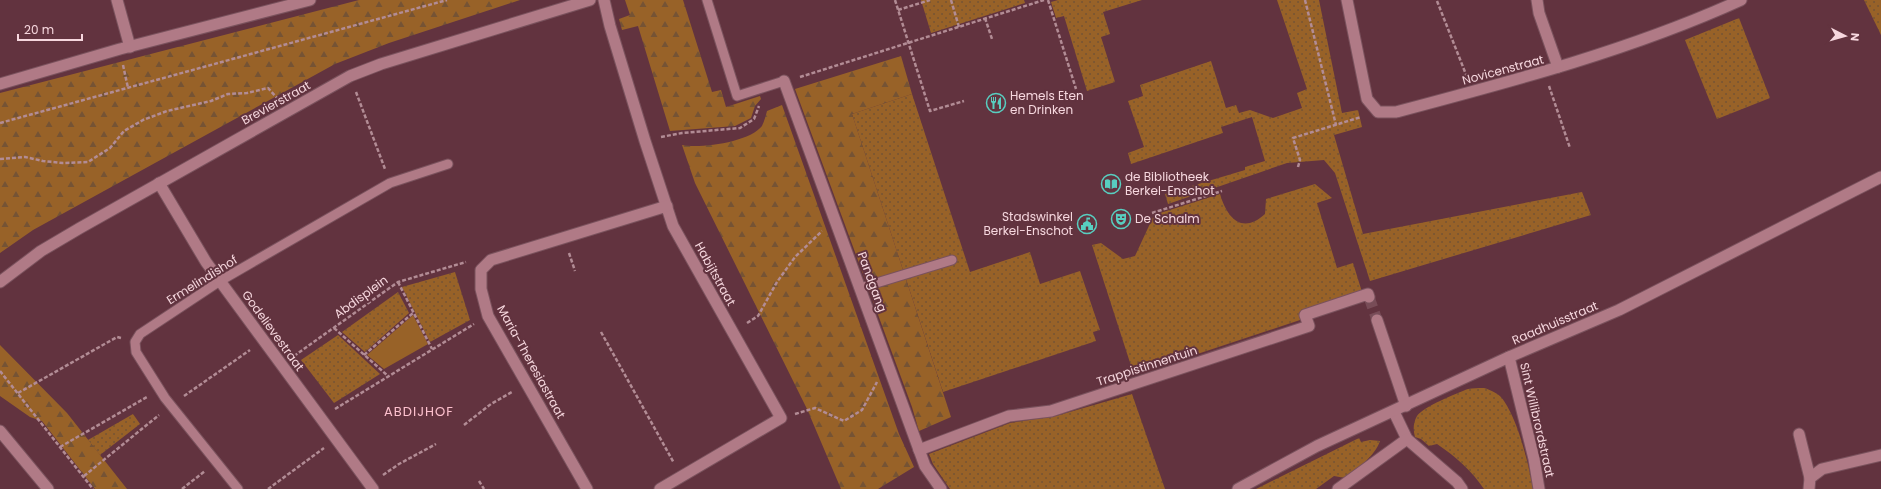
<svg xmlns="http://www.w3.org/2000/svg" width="1881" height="489" font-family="Poppins,sans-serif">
  <defs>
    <pattern id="grass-dots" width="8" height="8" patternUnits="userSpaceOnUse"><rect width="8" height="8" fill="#986228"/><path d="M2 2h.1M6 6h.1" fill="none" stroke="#755334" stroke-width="1.8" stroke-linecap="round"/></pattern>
    <pattern id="forest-firs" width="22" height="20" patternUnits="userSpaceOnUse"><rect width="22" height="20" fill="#986228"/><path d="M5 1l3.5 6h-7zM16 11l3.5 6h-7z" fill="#755334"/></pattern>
  </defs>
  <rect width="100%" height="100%" fill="#62333f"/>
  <g fill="url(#grass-dots)">
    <path d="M 921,0 L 1024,0 L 1025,3 L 931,33 Z"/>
    <path d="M 1058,0 L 1142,0 L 1103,12 L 1110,34 L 1101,37 L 1115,82 L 1087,91 L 1064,16 L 1056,18 L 1051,2 Z"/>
    <path d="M 1277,0 L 1319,0 L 1342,113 L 1358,110 L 1362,127 L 1334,135 L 1363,234 L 1582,192 L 1591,215 L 1370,281 L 1335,173 L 1324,160 L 1287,163 L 1168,204 L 1165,194 L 1245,170 L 1245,167 L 1265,161 L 1252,117 L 1221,127 L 1223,133 L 1131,164 L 1128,153 L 1144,147 L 1128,101 L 1143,96 L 1140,85 L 1211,61 L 1226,108 L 1236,105 L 1239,113 L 1250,110 L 1273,118 L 1302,108 L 1297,93 L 1307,89 Z"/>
    <path d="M 1864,0 L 1881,0 L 1881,35 Z"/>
    <path d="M 1739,18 L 1770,98 L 1717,119 L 1685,40 Z"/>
    <path d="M 912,94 L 970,272 L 1030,252 L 1040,284 L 1080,271 L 1100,330 L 1093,332 L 1096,341 L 943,392 L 852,114 Z"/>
    <path d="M 1315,184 L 1332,198 L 1317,203 L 1337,268 L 1353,263 L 1362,292 L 1303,319 L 1134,375 L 1092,245 L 1101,243 L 1123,259 L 1135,256 L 1154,215 L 1220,194 C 1227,218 1242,235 1265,214 L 1266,199 Z"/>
    <path d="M 455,272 L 470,320 L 430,342 L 402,287 Z"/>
    <path d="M 398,292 L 409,313 L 365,352 L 342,332 Z"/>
    <path d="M 338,335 L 380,374 L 334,403 L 301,360 Z"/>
    <path d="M 1484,388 C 1491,390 1500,394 1504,401 C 1518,421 1529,465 1533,489 L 1484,489 C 1472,471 1455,456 1437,444 L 1429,446 L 1421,439 L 1415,437 C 1413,430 1413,423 1417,416 C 1423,407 1457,393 1468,389 C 1473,388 1478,388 1484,388 Z"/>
    <path d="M 1132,394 L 1165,489 L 950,489 L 933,464 L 929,454 L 1010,423 L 1056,416 Z"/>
    <path d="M 133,414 L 140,424 L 100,455 L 88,440 Z"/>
    <path d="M 1359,438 L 1361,442 L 1370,440 L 1380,441 C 1375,456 1357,469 1345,478 L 1334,476 L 1316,489 L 1256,489 Z"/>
  </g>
  <g fill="url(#forest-firs)">
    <path d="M 359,0 L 520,0 L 389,43 L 335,64 L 33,230 L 0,253 L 0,93 Z"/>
    <path d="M 625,0 L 683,0 L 712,92 L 721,90 L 726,107 L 760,96 L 761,99 L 755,106 L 751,118 L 735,126 L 670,131 L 638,26 L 622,30 L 619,19 L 630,15 Z"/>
    <path d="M 901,56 L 912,94 L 852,114 L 951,417 L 919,431 L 912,407 L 795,89 Z"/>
    <path d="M 782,105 L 899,434 L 914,467 L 878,489 L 841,489 L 807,409 L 695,183 L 682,145 C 700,149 750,142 762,126 C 764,122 766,115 767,111 Z"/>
    <path d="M 0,345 L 67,413 L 127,489 L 95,489 L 42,421 L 30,417 L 0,396 Z"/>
  </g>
  <path fill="#986228" d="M 413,315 L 428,344 L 384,369 L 367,355 Z"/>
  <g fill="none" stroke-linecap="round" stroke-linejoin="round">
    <path stroke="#784c57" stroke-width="11" stroke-dasharray="11 5.5" stroke-linecap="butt" d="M 1369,297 L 1377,320"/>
    <defs>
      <g id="service">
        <path d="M 707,0 L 737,96 L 784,81"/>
        <path d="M 860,288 L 952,260"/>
        <path d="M 238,489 L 165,398 L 136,352 L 135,342 L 140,334 L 220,281 L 390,183 L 448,164"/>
      </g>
      <g id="minor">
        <path d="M 117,0 L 130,47"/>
        <path d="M 604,0 L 610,26 L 645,141 L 673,226 L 781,418 L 660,489"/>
        <path d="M 1347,0 L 1367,99 L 1378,112 L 1396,112 C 1513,81 1631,50 1741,0"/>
        <path d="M 1537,0 L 1539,13 L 1558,67"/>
        <path d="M 784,81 L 925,466 L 941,489"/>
        <path d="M 0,84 L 120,49 L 310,0"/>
        <path d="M 159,183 L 206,262 L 373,489"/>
        <path d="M 0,282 L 41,251 L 80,228 L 350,76 L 381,64 L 590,0"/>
        <path d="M 1377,320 L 1406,406"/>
        <path d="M 1509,357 L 1534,459 L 1539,489"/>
        <path d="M 1394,412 L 1407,439 L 1457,482 L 1462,489"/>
        <path d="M 1799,434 L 1810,478"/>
        <path d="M 919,450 L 1009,416 L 1051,411 L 1309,326 L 1305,315 L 1368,294 L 1369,297"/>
        <path d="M 587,489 L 488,316 L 481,289 L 481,270 L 491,260 L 667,206"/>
        <path d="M 1338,489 L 1407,439"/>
        <path d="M 1809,489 L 1810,478 L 1822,469 L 1881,455"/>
      </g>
      <g id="tertiary">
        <path d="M 0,431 L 48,489"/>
        <path d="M 1238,489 L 1317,446 L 1509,357 L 1619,310 L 1881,177"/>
      </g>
    </defs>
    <use href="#service" stroke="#7a525d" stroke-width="11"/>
    <use href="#minor" stroke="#7a525d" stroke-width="13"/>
    <use href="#tertiary" stroke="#7a525d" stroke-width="13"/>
    <g stroke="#b28c95" stroke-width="2.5" stroke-dasharray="4 2" stroke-linecap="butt">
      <path d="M 895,0 L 930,111 L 964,101"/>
      <path d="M 951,0 L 959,27"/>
      <path d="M 1048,0 L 1076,89"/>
      <path d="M 1305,0 L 1336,125"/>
      <path d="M 1437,1 L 1467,77"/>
      <path d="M 898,10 L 930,0"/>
      <path d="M 985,18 L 992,39"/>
      <path d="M 123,65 L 128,88"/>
      <path d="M 800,77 L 1044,0"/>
      <path d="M 1549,86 L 1570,148"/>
      <path d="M 356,92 L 385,169"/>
      <path d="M 0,123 L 447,0"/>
      <path d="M 661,137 L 682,133 L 740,128 L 754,119 L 759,106"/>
      <path d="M 0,159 L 25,157 L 43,161 L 63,163 L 88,162 L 110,148 L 124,131 L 143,120 L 167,111 L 211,101 L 228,94 L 247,93 L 268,88 L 277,98"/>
      <path d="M 1298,167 L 1300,160 L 1293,138 L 1361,117"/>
      <path d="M 1152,213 L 1222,191"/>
      <path d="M 569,253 L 575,271"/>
      <path d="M 398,282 L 432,349"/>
      <path d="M 747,323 L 758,316 L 777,282 L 795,257 L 822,231"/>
      <path d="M 334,328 L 388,376"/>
      <path d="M 601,332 L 674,463"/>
      <path d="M 364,355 L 413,313"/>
      <path d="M 294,356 L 398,282 L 466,262"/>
      <path d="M 0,371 L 93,489"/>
      <path d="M 18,393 L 117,337 L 121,338"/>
      <path d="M 184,396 L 250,350"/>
      <path d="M 335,409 L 474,324"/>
      <path d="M 795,414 L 815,408 L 844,421 L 862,410 L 877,382"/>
      <path d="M 464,425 L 491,404 L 512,392"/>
      <path d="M 60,447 L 147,397"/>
      <path d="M 383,475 L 399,464 L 436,444"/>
      <path d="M 84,476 L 159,415"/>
      <path d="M 479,481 L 484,489"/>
      <path d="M 182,489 L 205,471"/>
      <path d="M 268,489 L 324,448"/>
    </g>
    <use href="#service" stroke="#b07a86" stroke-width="9"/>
    <use href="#minor" stroke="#b07a86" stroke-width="11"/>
    <use href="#tertiary" stroke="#b07a86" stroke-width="11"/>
  </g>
  <defs>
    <symbol id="restaurant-ring" viewBox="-11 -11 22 22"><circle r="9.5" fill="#62333f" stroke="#58cec0" stroke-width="1.5"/><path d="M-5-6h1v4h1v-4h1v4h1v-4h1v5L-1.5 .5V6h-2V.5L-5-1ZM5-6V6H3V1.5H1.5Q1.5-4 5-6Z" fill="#58cec0"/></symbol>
    <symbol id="library-ring" viewBox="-11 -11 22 22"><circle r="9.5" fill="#62333f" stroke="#58cec0" stroke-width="1.5"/><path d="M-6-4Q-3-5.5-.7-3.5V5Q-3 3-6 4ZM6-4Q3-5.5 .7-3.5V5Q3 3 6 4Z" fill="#58cec0"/></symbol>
    <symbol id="theatre-ring" viewBox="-11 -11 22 22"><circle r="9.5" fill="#62333f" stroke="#58cec0" stroke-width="1.5"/><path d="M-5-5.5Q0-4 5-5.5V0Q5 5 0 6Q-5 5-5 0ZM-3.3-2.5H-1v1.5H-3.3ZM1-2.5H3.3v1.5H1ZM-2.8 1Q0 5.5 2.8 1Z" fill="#58cec0"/></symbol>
    <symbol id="civic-ring" viewBox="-11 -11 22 22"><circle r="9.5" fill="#62333f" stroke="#58cec0" stroke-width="1.5"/><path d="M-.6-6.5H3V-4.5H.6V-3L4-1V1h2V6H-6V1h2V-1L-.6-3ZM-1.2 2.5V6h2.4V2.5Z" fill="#58cec0"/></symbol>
  </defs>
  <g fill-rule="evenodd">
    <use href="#restaurant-ring" x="985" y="92" width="22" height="22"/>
    <use href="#library-ring" x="1100" y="173" width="22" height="22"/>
    <use href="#theatre-ring" x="1110" y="208" width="22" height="22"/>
    <use href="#civic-ring" x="1076" y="213" width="22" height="22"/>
  </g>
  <g text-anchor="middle" stroke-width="4" stroke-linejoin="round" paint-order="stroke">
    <g font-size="12" fill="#f6d7de" stroke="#62333f">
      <text transform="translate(1503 70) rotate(-15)" y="4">Novicenstraat</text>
      <text transform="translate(276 103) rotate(-29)" y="4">Brevierstraat</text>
      <text transform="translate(715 274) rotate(61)" y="4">Habijtstraat</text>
      <text transform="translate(202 280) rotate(-32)" y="4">Ermelindishof</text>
      <text transform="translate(872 282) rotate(70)" y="4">Pandgang</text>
      <text transform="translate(361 297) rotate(-36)" y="4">Abdisplein</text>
      <text transform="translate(1555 323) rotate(-23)" y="4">Raadhuisstraat</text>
      <text transform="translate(273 331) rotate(54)" y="4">Godelievestraat</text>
      <text transform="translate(531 362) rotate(61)" y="4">Maria-Theresiastraat</text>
      <text transform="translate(1147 366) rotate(-18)" y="4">Trappistinnentuin</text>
      <text transform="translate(1537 420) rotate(77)" y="4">Sint Willibrordstraat</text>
    </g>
    <g font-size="12" fill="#f6d7de" stroke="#62333f" text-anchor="start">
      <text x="1010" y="100">Hemels Eten<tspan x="1010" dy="14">en Drinken</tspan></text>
      <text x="1125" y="181">de Bibliotheek<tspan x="1125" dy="14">Berkel-Enschot</tspan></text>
      <text x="1073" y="221" text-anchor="end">Stadswinkel<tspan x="1073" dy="14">Berkel-Enschot</tspan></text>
      <text x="1135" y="223">De Schalm</text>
    </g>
    <g font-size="13" letter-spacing="1" fill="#fdc1ce" stroke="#62333f">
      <text x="419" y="416">ABDIJHOF</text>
    </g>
  </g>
  <g transform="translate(1845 36) rotate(96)" stroke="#62333f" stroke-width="3" paint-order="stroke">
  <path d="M0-3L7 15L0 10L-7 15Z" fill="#f6d7de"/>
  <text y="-6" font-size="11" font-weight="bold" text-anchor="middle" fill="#f6d7de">N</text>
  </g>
  <path d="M18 34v6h64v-6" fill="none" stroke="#f6d7de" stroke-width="2"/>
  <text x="24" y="34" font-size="12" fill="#f6d7de" stroke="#62333f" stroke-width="3" paint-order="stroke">20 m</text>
</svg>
